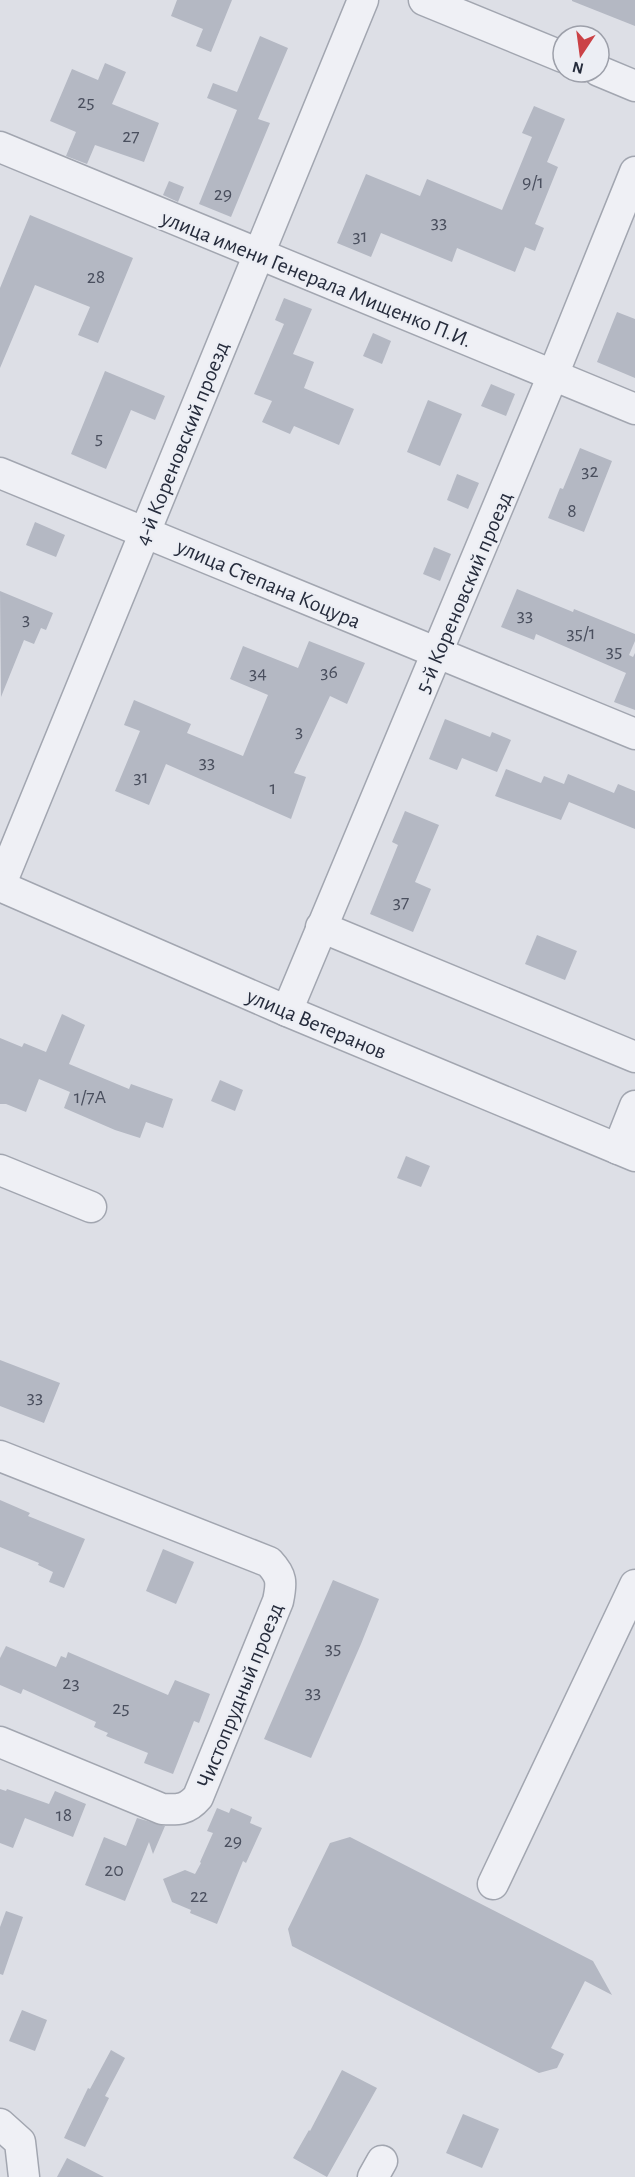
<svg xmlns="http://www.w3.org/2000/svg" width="635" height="2177" font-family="'Alegreya Sans',sans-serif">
  <rect width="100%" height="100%" fill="#dddfe6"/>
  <g fill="#b4b8c3">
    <path d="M 177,0 L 232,0 L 211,52 L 196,46 L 203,29 L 171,16 Z"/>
    <path d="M 572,0 L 635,0 L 635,26 L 572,1 Z"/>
    <path d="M 260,36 L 288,48 L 258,119 L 270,123 L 231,217 L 199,204 L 237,110 L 207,98 L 213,83 L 237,92 Z"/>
    <path d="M 105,63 L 126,72 L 112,104 L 159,123 L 144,162 L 95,145 L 87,164 L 66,156 L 76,132 L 50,121 L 72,69 L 98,80 Z"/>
    <path d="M 534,106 L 565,119 L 547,162 L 558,167 L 535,224 L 544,228 L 535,251 L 525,247 L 515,272 L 457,248 L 452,262 L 381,233 L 371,257 L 337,243 L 366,174 L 420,196 L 427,179 L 502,210 L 532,137 L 522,133 Z"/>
    <path d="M 169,181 L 184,187 L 178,202 L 163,195 Z"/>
    <path d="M 30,215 L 133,258 L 98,343 L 78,335 L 90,307 L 35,285 L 0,368 L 0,288 Z"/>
    <path d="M 284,298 L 312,309 L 293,354 L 314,362 L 304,388 L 354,409 L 339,445 L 294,426 L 290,434 L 262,422 L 272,401 L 254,394 L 284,324 L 275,320 Z"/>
    <path d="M 617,312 L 635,319 L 635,378 L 597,362 Z"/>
    <path d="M 373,333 L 391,341 L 382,364 L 363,356 Z"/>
    <path d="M 105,371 L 165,396 L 155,420 L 131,410 L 106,469 L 71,454 Z"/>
    <path d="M 491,384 L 515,394 L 506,416 L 481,406 Z"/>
    <path d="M 428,400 L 462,414 L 440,466 L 407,452 Z"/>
    <path d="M 580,448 L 612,461 L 584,532 L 548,518 L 560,488 L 563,489 Z"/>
    <path d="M 457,474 L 479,483 L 468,509 L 447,500 Z"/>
    <path d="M 35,522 L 65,535 L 56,557 L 26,545 Z"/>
    <path d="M 434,547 L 451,554 L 440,581 L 423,574 Z"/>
    <path d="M 517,589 L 573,612 L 574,609 L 635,634 L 635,641 L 629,655 L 633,657 L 635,653 L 635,710 L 614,702 L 626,673 L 536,634 L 534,640 L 501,627 Z"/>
    <path d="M 0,591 L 53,613 L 46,630 L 41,628 L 34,644 L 24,640 L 1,697 Z"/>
    <path d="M 309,641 L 365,663 L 347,704 L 330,696 L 294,773 L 306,777 L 291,819 L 166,764 L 149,805 L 115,791 L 140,731 L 124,725 L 134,700 L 191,724 L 187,733 L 243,756 L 268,695 L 230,679 L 243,646 L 298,668 Z"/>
    <path d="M 445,719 L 490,737 L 492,732 L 511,740 L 497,772 L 462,758 L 457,770 L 429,759 Z"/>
    <path d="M 506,769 L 541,783 L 544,776 L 564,784 L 568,774 L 614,793 L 618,784 L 635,791 L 635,829 L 569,802 L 561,820 L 495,796 Z"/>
    <path d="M 405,811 L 439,825 L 415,882 L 431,889 L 413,932 L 370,914 L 398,845 L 392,842 Z"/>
    <path d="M 537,935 L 577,951 L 565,980 L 525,964 Z"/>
    <path d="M 62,1014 L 85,1025 L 69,1064 L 129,1089 L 131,1084 L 173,1099 L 163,1128 L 146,1122 L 140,1138 L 115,1130 L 64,1108 L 70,1092 L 39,1079 L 26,1112 L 6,1104 L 0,1104 L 0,1038 L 22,1047 L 24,1043 L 46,1052 Z"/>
    <path d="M 220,1080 L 243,1090 L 235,1111 L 211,1101 Z"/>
    <path d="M 406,1156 L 430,1166 L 421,1187 L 397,1178 Z"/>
    <path d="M 0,1360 L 60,1383 L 44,1423 L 0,1406 Z"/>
    <path d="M 0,1500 L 30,1513 L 28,1516 L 85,1539 L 64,1588 L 49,1582 L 53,1572 L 38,1565 L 39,1563 L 0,1547 Z"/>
    <path d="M 163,1549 L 194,1562 L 176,1604 L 146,1591 Z"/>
    <path d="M 333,1580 L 379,1599 L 361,1644 L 311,1758 L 264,1739 Z"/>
    <path d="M 6,1646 L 56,1667 L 61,1656 L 66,1658 L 68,1652 L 168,1695 L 175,1680 L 210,1694 L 199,1723 L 194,1721 L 173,1774 L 144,1763 L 148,1753 L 106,1736 L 108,1733 L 94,1727 L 96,1722 L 23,1689 L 21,1694 L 0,1685 L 0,1658 Z"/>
    <path d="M 0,1789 L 6,1791 L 7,1789 L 49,1804 L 55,1791 L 86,1804 L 73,1837 L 25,1818 L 13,1848 L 0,1843 Z"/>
    <path d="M 217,1808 L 229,1813 L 231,1808 L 252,1817 L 250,1823 L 262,1828 L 246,1863 L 243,1861 L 217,1924 L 190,1913 L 191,1910 L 172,1902 L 163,1879 L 185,1870 L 195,1874 L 201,1863 L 200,1862 L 213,1833 L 207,1831 Z"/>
    <path d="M 137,1818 L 165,1826 L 153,1854 L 149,1842 L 125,1901 L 85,1885 L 104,1837 L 126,1846 Z"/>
    <path d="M 350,1837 L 593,1961 L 612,1995 L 585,1981 L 551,2048 L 564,2054 L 557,2068 L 539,2073 L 292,1946 L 288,1929 L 330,1843 Z"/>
    <path d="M 6,1911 L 23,1917 L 3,1975 L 0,1974 L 0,1927 Z"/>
    <path d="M 22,2010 L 47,2020 L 35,2051 L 9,2041 Z"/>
    <path d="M 111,2050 L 125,2058 L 105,2096 L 109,2098 L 85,2147 L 64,2138 L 88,2088 L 90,2089 Z"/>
    <path d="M 342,2070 L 377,2088 L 327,2177 L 293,2158 L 309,2130 L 310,2131 Z"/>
    <path d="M 463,2114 L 499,2129 L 482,2168 L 446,2153 Z"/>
    <path d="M 67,2158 L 104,2177 L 57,2177 Z"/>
  </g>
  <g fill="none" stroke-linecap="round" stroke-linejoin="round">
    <defs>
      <g id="minor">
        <path d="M 424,0 L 563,57"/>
        <path d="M 599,71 L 635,86"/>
        <path d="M 0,147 L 635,409"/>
        <path d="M 0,473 L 635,734"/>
        <path d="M 0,886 L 363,0"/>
        <path d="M 0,886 L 287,1011 L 635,1156"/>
        <path d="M 321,927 L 635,1057"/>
        <path d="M 287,1011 L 553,375 L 635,172"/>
        <path d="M 618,1149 L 635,1106"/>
        <path d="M 0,1170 L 91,1207"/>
        <path d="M 0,1456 L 269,1562 C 282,1576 282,1582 278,1601 L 198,1797 C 187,1810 178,1810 162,1809 L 0,1742"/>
        <path d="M 493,1884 L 635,1585"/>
        <path d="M 0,2124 L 20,2142 L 24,2177"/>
        <path d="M 373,2177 L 382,2161"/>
      </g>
    </defs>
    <use href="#minor" stroke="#a2a6b0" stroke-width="33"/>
    <use href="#minor" stroke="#eff0f5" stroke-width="30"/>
  </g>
  <g text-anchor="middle" stroke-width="4.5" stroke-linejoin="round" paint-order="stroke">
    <g font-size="20" fill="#4a4f5e">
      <text x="86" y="108">25</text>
      <text x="131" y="142">27</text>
      <text x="533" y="188">9/1</text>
      <text x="223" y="200">29</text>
      <text x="439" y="228">33</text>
      <text x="360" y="242">31</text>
      <text x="96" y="283">28</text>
      <text x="99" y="444">5</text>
      <text x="590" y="477">32</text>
      <text x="572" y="517">8</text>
      <text x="525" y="621">33</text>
      <text x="26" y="625">3</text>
      <text x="581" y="639">35/1</text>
      <text x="614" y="657">35</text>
      <text x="329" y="678">36</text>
      <text x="258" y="679">34</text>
      <text x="299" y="737">3</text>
      <text x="207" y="768">33</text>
      <text x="141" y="783">31</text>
      <text x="273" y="794">1</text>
      <text x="401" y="908">37</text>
      <text x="90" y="1103">1/7А</text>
      <text x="35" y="1403">33</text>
      <text x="333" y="1654">35</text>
      <text x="71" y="1689">23</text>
      <text x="313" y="1698">33</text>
      <text x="121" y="1714">25</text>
      <text x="64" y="1821">18</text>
      <text x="233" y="1847">29</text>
      <text x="114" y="1876">20</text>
      <text x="199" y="1902">22</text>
    </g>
    <g font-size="22" fill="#262c3c" stroke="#eceef4">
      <text transform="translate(317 278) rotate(22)" y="8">улица имени Генерала Мищенко П.И.</text>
      <text transform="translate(181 443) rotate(-68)" y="8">4-й Кореновский проезд</text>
      <text transform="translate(269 583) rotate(23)" y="8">улица Степана Коцура</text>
      <text transform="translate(463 592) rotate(-67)" y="8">5-й Кореновский проезд</text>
      <text transform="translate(317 1023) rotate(23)" y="8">улица Ветеранов</text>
      <text transform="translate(239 1695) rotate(-68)" y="8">Чистопрудный проезд</text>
    </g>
  </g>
  <g transform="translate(581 54) rotate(193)"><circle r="28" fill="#eceef4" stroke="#9da0aa" stroke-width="1.5"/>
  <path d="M0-4.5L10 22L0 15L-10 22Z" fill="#cb4246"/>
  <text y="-9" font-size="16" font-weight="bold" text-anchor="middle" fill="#262c3c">N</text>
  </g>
</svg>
